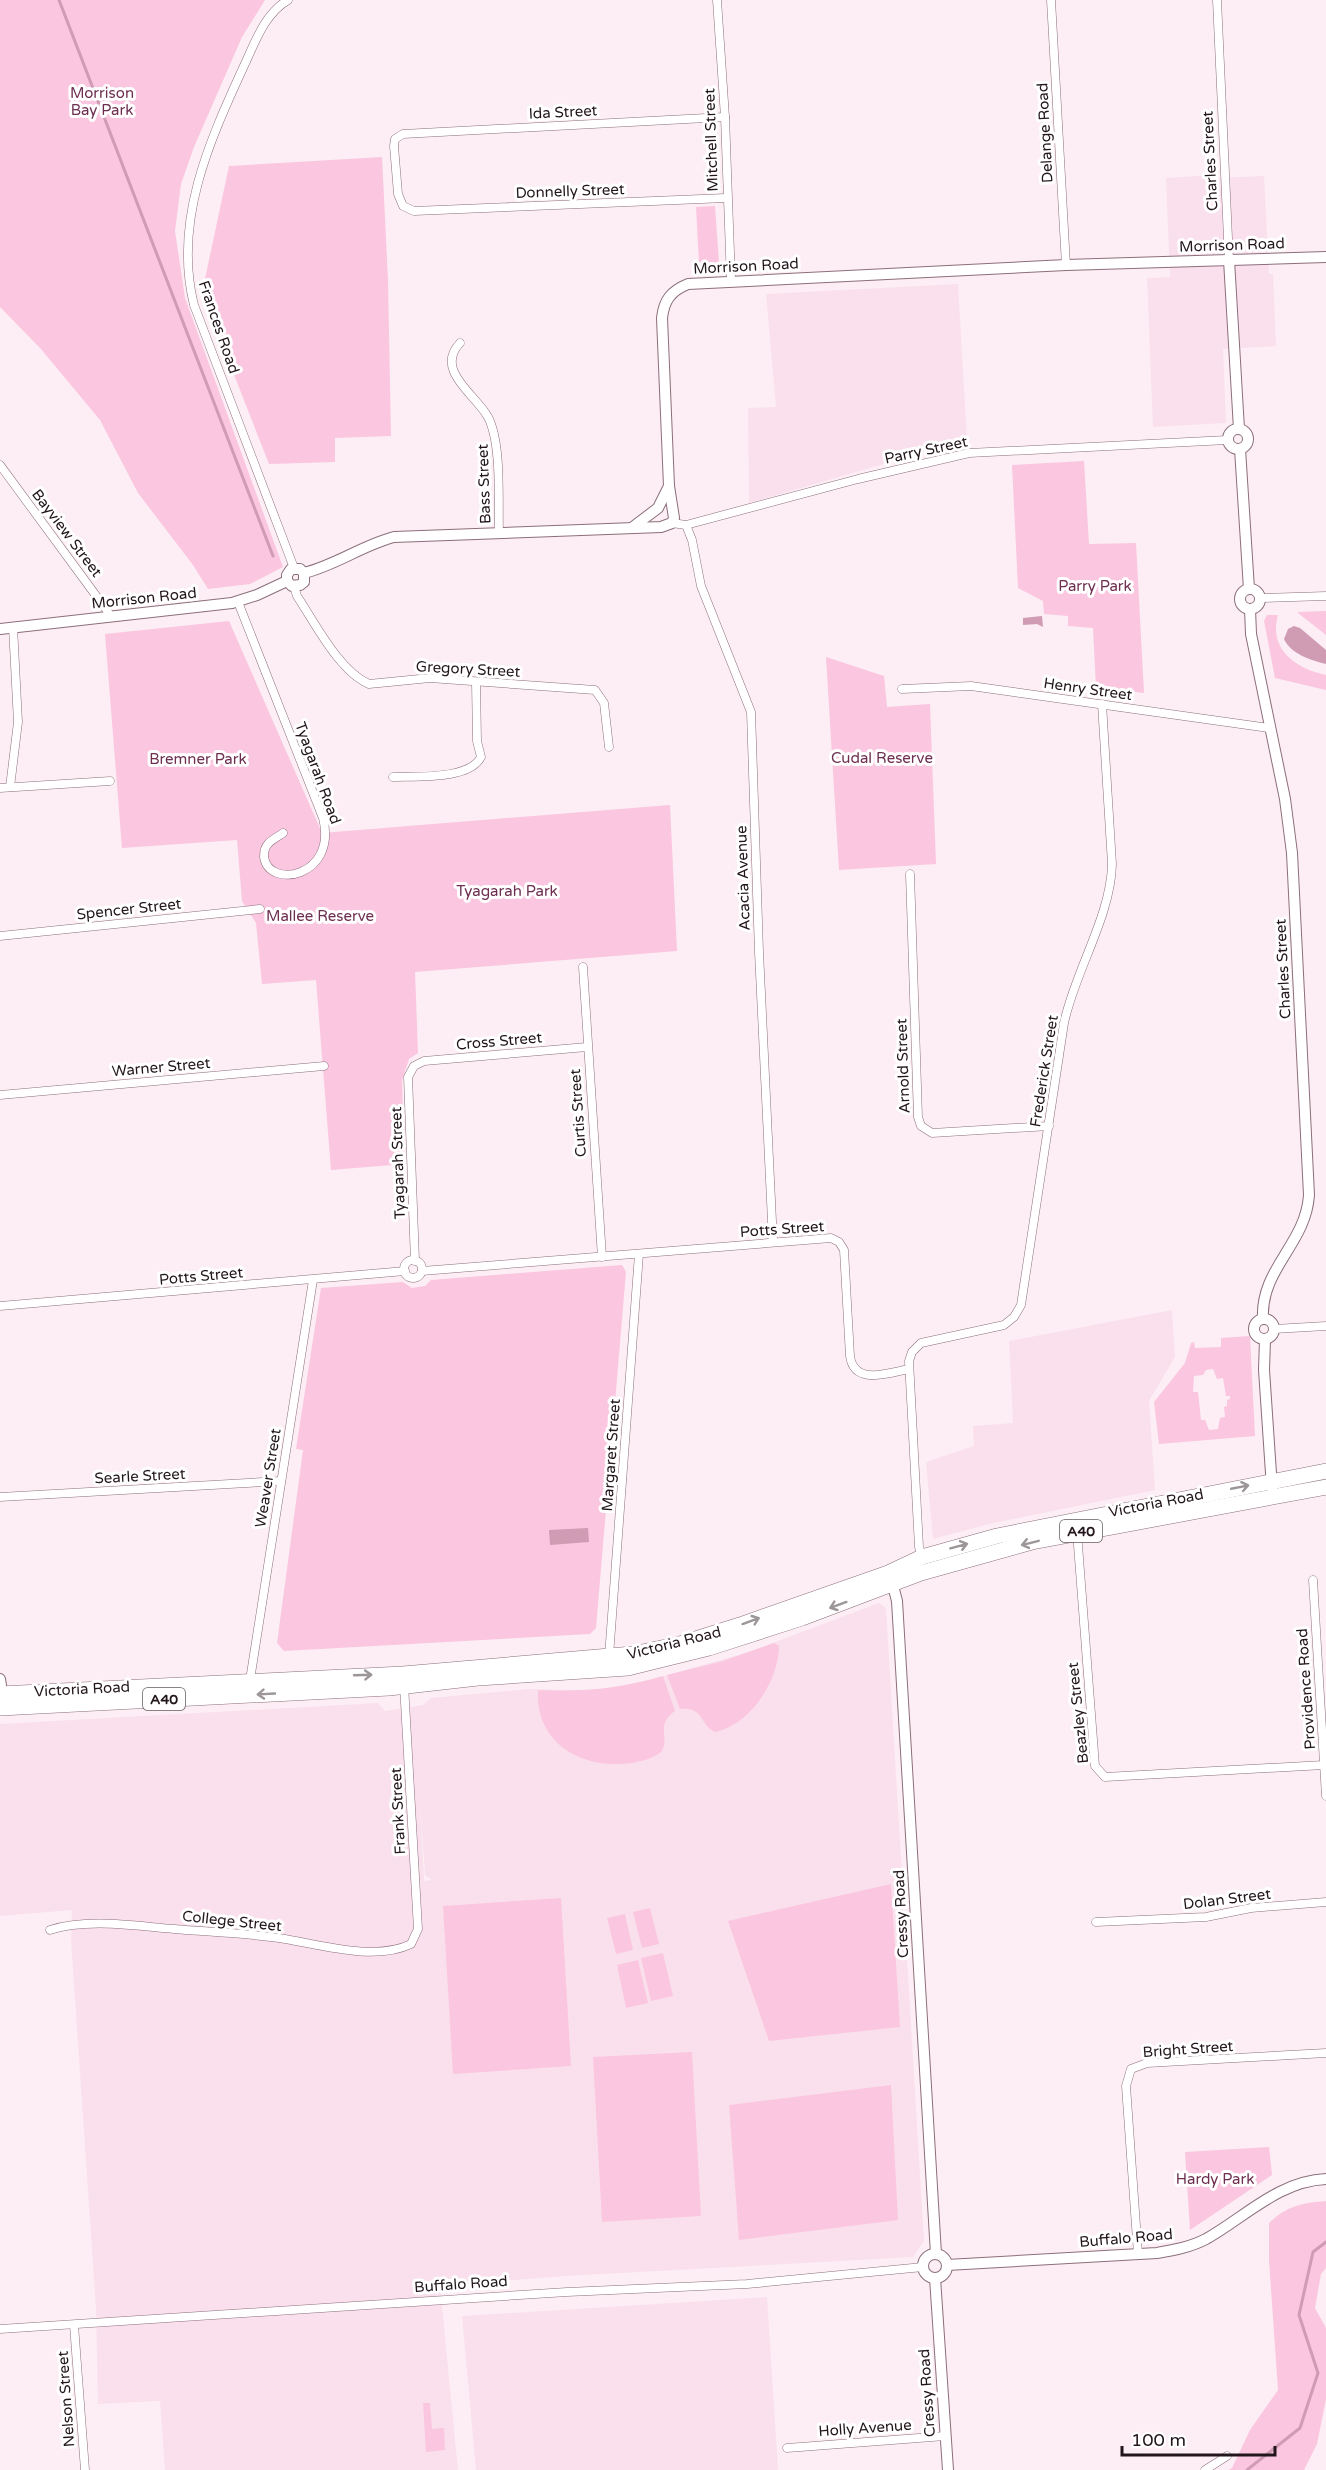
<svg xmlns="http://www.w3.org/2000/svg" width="1326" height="2470" font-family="'Varela Round',sans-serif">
  <rect width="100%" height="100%" fill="#fceef4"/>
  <g fill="#fae0ec" fill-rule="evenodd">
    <path d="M 1215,175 L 1216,178 L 1264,176 L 1269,274 L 1273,274 L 1276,346 L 1223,349 L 1226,423 L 1153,427 L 1147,278 L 1170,277 L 1166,178 Z"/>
    <path d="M 958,284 L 967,440 L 749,503 L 748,408 L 776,407 L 766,294 Z"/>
    <path d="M 1172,1310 L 1175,1357 L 1149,1401 L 1155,1490 L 989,1524 L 933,1539 L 926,1462 L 974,1446 L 973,1426 L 1013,1423 L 1009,1341 Z"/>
    <path d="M 879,1603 L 886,1608 L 924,2241 L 913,2257 L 566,2276 L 440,2286 L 458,2470 L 165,2470 L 160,2401 L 98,2404 L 96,2309 L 71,1940 L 72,1910 L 0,1916 L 0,1724 L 378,1703 L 385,1711 L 423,1705 L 431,1698 L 530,1689 L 590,1691 L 625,1687 L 749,1652 ZM 420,1800 L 425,1875 L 432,1880 L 424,1881 Z"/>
    <path d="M 767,2297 L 778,2470 L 476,2470 L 462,2316 Z"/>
  </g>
  <g fill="#fbc6df" fill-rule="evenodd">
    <path d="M 0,0 L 265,0 L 242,37 L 194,147 L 181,184 L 175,231 L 185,298 L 283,567 L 250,584 L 208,589 L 193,565 L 138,493 L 100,420 L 41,349 L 0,307 Z"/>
    <path d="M 382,157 L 388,280 L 391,436 L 335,438 L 335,462 L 269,464 L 202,293 L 229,166 Z"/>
    <path d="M 715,206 L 719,263 L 699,263 L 696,207 Z"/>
    <path d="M 1084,461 L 1089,544 L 1136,543 L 1144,693 L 1096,688 L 1093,628 L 1068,626 L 1068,616 L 1044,614 L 1043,601 L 1018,588 L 1012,465 Z"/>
    <path d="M 1326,611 L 1326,635 L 1298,613 L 1298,612 Z"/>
    <path d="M 1267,615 L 1278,615 C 1268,649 1296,669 1326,675 L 1326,690 L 1275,678 L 1264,621 Z"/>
    <path d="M 229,621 L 322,833 L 670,805 L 677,951 L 415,972 L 418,1053 L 409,1059 L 402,1080 L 404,1164 L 331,1170 L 316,980 L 262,984 L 256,923 L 242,901 L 237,840 L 122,848 L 105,634 Z"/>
    <path d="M 826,657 L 884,676 L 887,707 L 930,704 L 936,864 L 839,870 Z"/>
    <path d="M 622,1265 L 626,1272 L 596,1628 L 590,1634 L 284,1651 L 277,1643 L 303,1450 L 296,1449 L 321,1288 L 403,1282 L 412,1288 L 425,1286 L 431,1280 Z"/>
    <path d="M 1250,1336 L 1255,1436 L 1159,1444 L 1154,1402 L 1185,1363 L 1191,1343 L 1194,1342 L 1195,1348 L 1221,1347 L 1221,1338 ZM 1213,1369 L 1217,1379 L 1223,1378 L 1226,1396 L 1230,1396 L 1230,1399 L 1227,1400 L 1227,1406 L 1224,1407 L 1225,1417 L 1220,1418 L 1218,1429 L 1209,1430 L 1205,1420 L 1201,1420 L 1198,1392 L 1193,1392 L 1194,1376 L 1203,1375 L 1206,1370 Z"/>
    <path d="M 774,1643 L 779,1646 C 778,1682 751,1724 715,1732 C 699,1725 705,1707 680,1709 L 667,1675 L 723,1661 Z"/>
    <path d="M 663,1676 L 675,1711 C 655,1725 670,1736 662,1751 C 655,1758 642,1761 632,1763 C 583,1770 535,1744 538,1690 C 585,1692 617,1689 663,1676 Z"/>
    <path d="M 891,1884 L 900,2027 L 769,2041 L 728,1921 Z"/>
    <path d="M 561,1898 L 571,2066 L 453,2074 L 443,1906 Z"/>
    <path d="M 650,1908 L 659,1944 L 642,1948 L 633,1912 Z"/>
    <path d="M 625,1914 L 633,1950 L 616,1954 L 607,1918 Z"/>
    <path d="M 663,1953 L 673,1996 L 651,2001 L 641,1958 Z"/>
    <path d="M 638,1960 L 648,2003 L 626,2008 L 617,1965 Z"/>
    <path d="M 692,2052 L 701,2216 L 602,2222 L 593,2057 Z"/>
    <path d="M 891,2085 L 898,2220 L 739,2240 L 729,2105 Z"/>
    <path d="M 1269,2147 L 1272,2175 L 1190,2230 L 1185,2152 Z"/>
    <path d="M 1326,2201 L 1326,2268 L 1321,2274 L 1315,2308 L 1326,2328 L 1326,2399 L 1317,2444 L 1304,2470 L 1228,2470 L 1232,2468 L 1250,2430 L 1278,2390 L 1269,2260 L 1269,2223 C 1287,2206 1301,2203 1326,2201 Z"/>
    <path d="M 423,2403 L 430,2403 L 432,2429 L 444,2428 L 445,2450 L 426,2452 Z"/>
  </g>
  <g fill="#cf9cb4">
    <path d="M 1042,616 L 1043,627 L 1037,624 L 1023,625 L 1023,618 Z"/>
    <path d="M 1294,626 L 1300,628 L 1326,650 L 1326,664 C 1310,660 1291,654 1284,639 L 1288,629 Z"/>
    <path d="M 588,1528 L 589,1542 L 550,1545 L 549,1530 Z"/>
  </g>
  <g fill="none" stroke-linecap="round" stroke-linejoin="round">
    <g stroke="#cf9cb4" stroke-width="3">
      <path d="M 59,0 L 273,556"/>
      <path d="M 1247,2470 L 1300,2428 L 1318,2373 L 1299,2315 L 1313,2252 L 1326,2242"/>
    </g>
    <defs>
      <g id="street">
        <path d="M 288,0 C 264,14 255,43 243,68 C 209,142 173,222 194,305 L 294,568"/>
        <path d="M 717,0 L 725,117 L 731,280"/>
        <path d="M 1051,0 L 1066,265"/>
        <path d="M 1217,0 L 1229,260"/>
        <path d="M 725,117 L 403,134 L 395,139 L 394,146 L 398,194 L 403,206 L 414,211 L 726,198"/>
        <path d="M 460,343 C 434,370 476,395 488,417 C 502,444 498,501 499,533"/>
        <path d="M 0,465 L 111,616"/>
        <path d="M 672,523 L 686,525 L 858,479 L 969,453 L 1227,440"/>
        <path d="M 686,525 L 692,540 L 701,586 L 751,712 L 759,952 L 773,1242"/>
        <path d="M 294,586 L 297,596 C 315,623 339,671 369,684 L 430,678 L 595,690 L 604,703 L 609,747"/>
        <path d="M 1260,598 L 1326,596"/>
        <path d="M 238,602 L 323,818 C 338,877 269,890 264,857 C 264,853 265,847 268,844 C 271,840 279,836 283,833"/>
        <path d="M 902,689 L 971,686 L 1269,728"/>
        <path d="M 393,777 C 417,776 469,780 481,757 L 477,741 L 476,682"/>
        <path d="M 10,787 L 18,722 L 13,627"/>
        <path d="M 0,788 L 110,781"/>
        <path d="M 910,874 L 918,1117 L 921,1126 L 932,1133 L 1049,1126"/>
        <path d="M 0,936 L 260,909"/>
        <path d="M 583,967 L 602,1257"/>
        <path d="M 0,1095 L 324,1066"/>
        <circle cx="413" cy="1269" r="9"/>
        <path d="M 415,1261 L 408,1077 L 414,1066 L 424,1061 L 587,1047"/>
        <path d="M 422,1271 L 831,1238 L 839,1242 L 844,1250 L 850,1356 C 854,1386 889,1373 909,1369"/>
        <path d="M 0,1306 L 405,1271"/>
        <path d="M 1274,1329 L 1326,1326"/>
        <path d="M 0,1497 L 281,1481"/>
        <path d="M 1077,1532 L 1095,1766 L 1105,1777 L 1324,1765"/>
        <path d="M 922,1557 L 919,1547 L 909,1361 L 912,1352 L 921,1343 L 1004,1325 L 1014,1317 L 1021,1305 L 1064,1023 C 1075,971 1111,916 1112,864 L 1102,704"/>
        <path d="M 1313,1580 L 1326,1796"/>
        <path d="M 609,1656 L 639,1254"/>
        <path d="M 250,1680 L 313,1280"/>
        <path d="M 1096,1922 L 1206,1917 L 1251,1908 L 1326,1902"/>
        <path d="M 50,1930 C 87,1918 136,1926 174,1929 C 209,1932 244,1933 279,1938 C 318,1944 374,1962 411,1944 L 418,1929 L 404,1685"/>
        <path d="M 1138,2254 L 1126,2086 L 1131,2069 L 1147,2063 L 1326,2053"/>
        <path d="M 74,2325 L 85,2470"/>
        <path d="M 0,2329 L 567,2292 L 747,2284 L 923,2267"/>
        <path d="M 787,2448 L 945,2436"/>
        <path d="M 1205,2470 L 1227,2456"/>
      </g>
      <g id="secondary">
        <path d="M 1229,260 L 1239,429"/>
        <circle cx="1238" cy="439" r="10"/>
        <path d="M 1240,449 L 1249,589"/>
        <path d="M 633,527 L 658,508 L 669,486"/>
        <path d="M 304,573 C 336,565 363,545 394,537 L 661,527 L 672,523 L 674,518 L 669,486 L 662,318 C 664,300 671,291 688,284 L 1066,265 L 1326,257"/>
        <path d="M 287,581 L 292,586 L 300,585 L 304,582 L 304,573"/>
        <path d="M 287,581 L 287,575 L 291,569 L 300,569 L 304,573"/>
        <circle cx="1250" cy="599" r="10"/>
        <path d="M 1250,609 L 1251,634 L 1285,799 L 1292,853 L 1309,1195 C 1306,1244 1260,1269 1263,1319"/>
        <path d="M 0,629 L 232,603 L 257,595 L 287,581"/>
        <circle cx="1264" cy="1329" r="10"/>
        <path d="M 1265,1339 L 1264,1370 L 1272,1488"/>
        <path d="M 891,1578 L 897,1601 L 936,2254"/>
        <path d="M 0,1679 L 3,1699"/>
        <circle cx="935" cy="2266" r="12"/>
        <path d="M 947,2265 L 1157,2253 C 1174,2250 1191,2247 1206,2239 C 1245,2217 1279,2181 1326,2179"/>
        <path d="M 935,2278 L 948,2470"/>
      </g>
      <g id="highway">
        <path d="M 0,1694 L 403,1674 L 633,1654 L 680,1644 L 740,1625 L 888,1573 L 922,1557 L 997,1536 L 1326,1471"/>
        <path d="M 0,1708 L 389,1688 L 478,1678 L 628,1668 L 709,1648 L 802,1618 L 921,1573 L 1032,1542 L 1326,1487"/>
      </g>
    </defs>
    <use href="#street" stroke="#8c6e7c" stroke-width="9"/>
    <use href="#secondary" stroke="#8c6e7c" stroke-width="12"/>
    <use href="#highway" stroke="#8c6e7c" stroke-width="16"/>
    <use href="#street" stroke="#fff" stroke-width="8"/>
    <use href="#secondary" stroke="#fff" stroke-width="10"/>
    <use href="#highway" stroke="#fff" stroke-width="15"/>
  </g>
  <defs><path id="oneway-shaft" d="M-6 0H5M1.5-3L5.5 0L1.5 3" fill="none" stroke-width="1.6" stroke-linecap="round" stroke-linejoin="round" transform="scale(1.5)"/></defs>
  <g stroke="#9c9699">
    <use href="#oneway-shaft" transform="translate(1240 1487) rotate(-11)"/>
    <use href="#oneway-shaft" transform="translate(1030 1543) rotate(166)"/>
    <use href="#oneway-shaft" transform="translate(959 1546) rotate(-15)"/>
    <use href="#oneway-shaft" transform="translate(838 1605) rotate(160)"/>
    <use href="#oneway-shaft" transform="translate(751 1621) rotate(-20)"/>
    <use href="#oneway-shaft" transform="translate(363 1675) rotate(-2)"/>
    <use href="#oneway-shaft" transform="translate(266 1694) rotate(177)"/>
  </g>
  <g text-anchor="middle" stroke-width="6" stroke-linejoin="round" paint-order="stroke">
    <g fill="#fff" stroke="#645c60" stroke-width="1.5">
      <rect x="1060" y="1520" width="42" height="22" rx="4.5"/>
      <rect x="143" y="1688" width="42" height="22" rx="4.5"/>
    </g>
    <g font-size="14" font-weight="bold" fill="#22161c">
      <text x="1081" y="1536">A40</text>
      <text x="164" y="1704">A40</text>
    </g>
    <g font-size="15" fill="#6d2e50" stroke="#fff">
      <text x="102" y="98">Morrison<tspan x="102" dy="17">Bay Park</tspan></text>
      <text x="1095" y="591">Parry Park</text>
      <text x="882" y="763">Cudal Reserve</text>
      <text x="198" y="764">Bremner Park</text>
      <text x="507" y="896">Tyagarah Park</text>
      <text x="320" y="921">Mallee Reserve</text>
      <text x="1215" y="2184">Hardy Park</text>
    </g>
    <g font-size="15" fill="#22161c" stroke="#fff">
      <text transform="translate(563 112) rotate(-3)" y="5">Ida Street</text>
      <text transform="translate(1045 133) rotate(-93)" y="5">Delange Road</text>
      <text transform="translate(711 140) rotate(-92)" y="5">Mitchell Street</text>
      <text transform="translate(1210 161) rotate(-93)" y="5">Charles Street</text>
      <text transform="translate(570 191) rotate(-2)" y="5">Donnelly Street</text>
      <text transform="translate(1232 245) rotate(-2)" y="5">Morrison Road</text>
      <text transform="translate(746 266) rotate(-3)" y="5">Morrison Road</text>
      <text transform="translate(219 327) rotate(71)" y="5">Frances Road</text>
      <text transform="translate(926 450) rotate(-12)" y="5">Parry Street</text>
      <text transform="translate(484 484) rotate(-92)" y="5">Bass Street</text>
      <text transform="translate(67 533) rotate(53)" y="5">Bayview Street</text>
      <text transform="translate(144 598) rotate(-6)" y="5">Morrison Road</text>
      <text transform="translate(468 669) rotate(3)" y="5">Gregory Street</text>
      <text transform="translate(1088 689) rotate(8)" y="5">Henry Street</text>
      <text transform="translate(318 773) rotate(70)" y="5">Tyagarah Road</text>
      <text transform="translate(743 878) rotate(-92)" y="5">Acacia Avenue</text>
      <text transform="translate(129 909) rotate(-6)" y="5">Spencer Street</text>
      <text transform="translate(1283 969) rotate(-93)" y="5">Charles Street</text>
      <text transform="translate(499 1041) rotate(-5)" y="5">Cross Street</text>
      <text transform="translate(903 1066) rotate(-92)" y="5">Arnold Street</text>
      <text transform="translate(161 1067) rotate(-5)" y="5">Warner Street</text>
      <text transform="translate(1044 1071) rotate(-81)" y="5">Frederick Street</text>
      <text transform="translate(578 1113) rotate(-94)" y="5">Curtis Street</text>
      <text transform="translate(398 1163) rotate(-92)" y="5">Tyagarah Street</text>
      <text transform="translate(782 1229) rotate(-4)" y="5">Potts Street</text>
      <text transform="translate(201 1276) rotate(-5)" y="5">Potts Street</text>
      <text transform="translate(611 1455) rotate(-86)" y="5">Margaret Street</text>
      <text transform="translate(140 1476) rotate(-3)" y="5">Searle Street</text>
      <text transform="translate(268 1478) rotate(-81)" y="5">Weaver Street</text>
      <text transform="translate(1156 1503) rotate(-11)" y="5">Victoria Road</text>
      <text transform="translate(674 1643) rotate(-14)" y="5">Victoria Road</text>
      <text transform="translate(82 1689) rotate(-3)" y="5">Victoria Road</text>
      <text transform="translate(1306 1689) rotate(-94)" y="5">Providence Road</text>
      <text transform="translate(1078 1713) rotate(-96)" y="5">Beazley Street</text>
      <text transform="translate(398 1811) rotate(-93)" y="5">Frank Street</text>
      <text transform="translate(1227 1899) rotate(-7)" y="5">Dolan Street</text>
      <text transform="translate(901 1914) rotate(-93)" y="5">Cressy Road</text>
      <text transform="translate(232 1921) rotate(6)" y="5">College Street</text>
      <text transform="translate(1188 2049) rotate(-4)" y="5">Bright Street</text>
      <text transform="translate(1126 2238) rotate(-5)" y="5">Buffalo Road</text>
      <text transform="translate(461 2284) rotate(-4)" y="5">Buffalo Road</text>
      <text transform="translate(927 2393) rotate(-94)" y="5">Cressy Road</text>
      <text transform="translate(66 2399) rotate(-94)" y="5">Nelson Street</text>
      <text transform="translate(865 2428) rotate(-4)" y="5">Holly Avenue</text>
    </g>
  </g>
  <path d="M1122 2446v9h153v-9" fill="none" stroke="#22161c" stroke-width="3"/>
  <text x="1131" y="2446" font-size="18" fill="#22161c" stroke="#ffffff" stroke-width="4.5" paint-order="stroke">100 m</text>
</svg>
